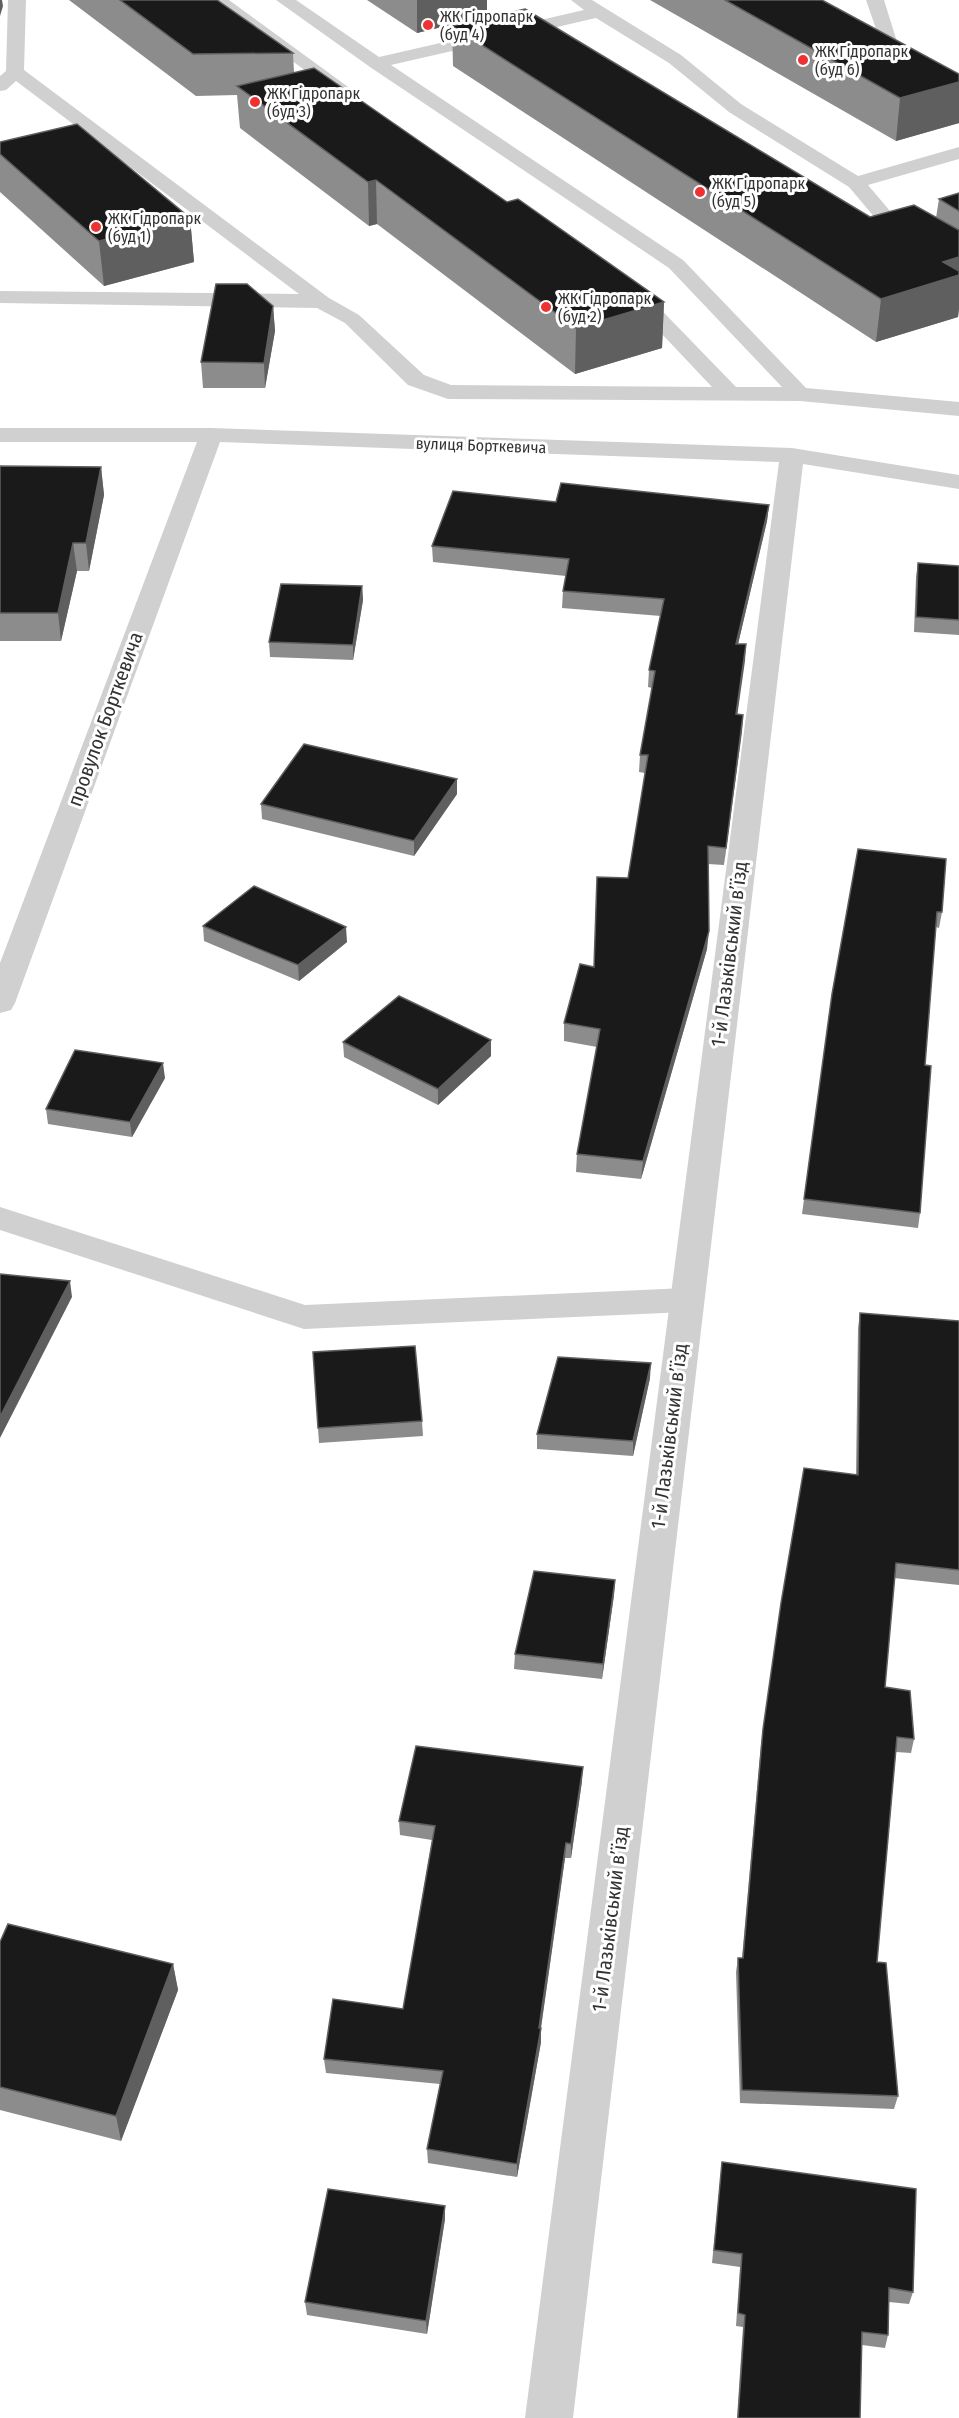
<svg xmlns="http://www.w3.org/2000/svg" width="959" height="2418" font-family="'Fira Sans Condensed',sans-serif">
  <rect width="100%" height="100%" fill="#fff"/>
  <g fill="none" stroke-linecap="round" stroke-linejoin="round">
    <g fill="#d0d0d0" fill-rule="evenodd">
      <path d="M 8,0 L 26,0 L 24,70 L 329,298 L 359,315 L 424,375 L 451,385 L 712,387 L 626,296 L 623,292 L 626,288 L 640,288 L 736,387 L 782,387 L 669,268 L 370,67 L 276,0 L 296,0 L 379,57 L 584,10 L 571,0 L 592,0 L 681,55 L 741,104 L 858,176 L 959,147 L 959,159 L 868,185 L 901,224 L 959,259 L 959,274 L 887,232 L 849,187 L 729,112 L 669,63 L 596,18 L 391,65 L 683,260 L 806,388 L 959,402 L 959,416 L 800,401 L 448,399 L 408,385 L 345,323 L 317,308 L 0,303 L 0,291 L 299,294 L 16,81 L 6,90 L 0,91 L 0,76 L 6,71 Z"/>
      <path d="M 209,0 L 229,0 L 355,92 L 352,96 L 340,96 Z"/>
      <path d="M 866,0 L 884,0 L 898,45 L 959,81 L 959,94 L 884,52 Z"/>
      <path d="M 0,1207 L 305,1305 L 686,1288 L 698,1292 L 702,1300 L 698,1308 L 686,1312 L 304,1329 L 0,1230 Z"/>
    </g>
    <path fill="#d0d0d0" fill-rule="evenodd" d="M 0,428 L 211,428 L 792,448 L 959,475 L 959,489 L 803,464 L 573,2418 L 525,2418 L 779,462 L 220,442 L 15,1003 L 11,1010 L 0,1013 L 0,963 L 197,442 L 0,442 Z"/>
  </g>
  <g fill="#8c8c8c">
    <path d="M 69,0 L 217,0 L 293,53 L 294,72 L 507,202 L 664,302 L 662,348 L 575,374 L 377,224 L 369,226 L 240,128 L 237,95 L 196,96 Z"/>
    <path d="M 367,0 L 487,0 L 487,16 L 417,33 Z"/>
    <path d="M 650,0 L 822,0 L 959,74 L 959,123 L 896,141 Z"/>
    <path d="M 452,26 L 870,217 L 936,218 L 939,199 L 959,193 L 959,308 L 958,317 L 876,342 L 453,66 Z"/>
    <path d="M 0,142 L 190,218 L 194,262 L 104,286 L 0,192 Z"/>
    <path d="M 273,306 L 275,331 L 265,388 L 203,388 L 201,362 Z"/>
    <path d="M 0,466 L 101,467 L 104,495 L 89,571 L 77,571 L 61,641 L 0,641 Z"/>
    <path d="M 556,502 L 769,505 L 767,521 L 738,644 L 746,644 L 737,714 L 743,715 L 724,865 L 708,864 L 707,949 L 641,1179 L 576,1172 L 577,1154 L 597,1047 L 564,1041 L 564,1023 L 594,967 L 628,878 L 645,773 L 639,772 L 640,755 L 652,688 L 648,687 L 649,670 L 661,616 L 562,608 L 563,591 L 566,576 L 433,562 L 432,546 Z"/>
    <path d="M 918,563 L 959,566 L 959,635 L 914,632 L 916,577 Z"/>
    <path d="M 362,586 L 363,600 L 353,660 L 270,657 L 269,642 Z"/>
    <path d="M 457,779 L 457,794 L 414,856 L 262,819 L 261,804 Z"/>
    <path d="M 946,859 L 942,912 L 939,928 L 936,927 L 925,1065 L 920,1213 L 918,1228 L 802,1214 L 832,994 Z"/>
    <path d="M 203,926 L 347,942 L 299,981 L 204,941 Z"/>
    <path d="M 491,1040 L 491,1056 L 438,1105 L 344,1057 L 343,1042 Z"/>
    <path d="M 165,1078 L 132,1137 L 48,1124 L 46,1109 Z"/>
    <path d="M 860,1313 L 959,1321 L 959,1585 L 894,1578 L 885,1687 L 914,1739 L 911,1753 L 896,1752 L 877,1962 L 898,2096 L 894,2109 L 740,2103 L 736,1972 L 738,1958 L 742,1958 L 761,1744 L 781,1603 L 856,1475 L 858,1328 Z"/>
    <path d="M 650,1378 L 633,1456 L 537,1449 L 537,1434 Z"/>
    <path d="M 422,1421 L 423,1436 L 319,1443 L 318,1428 Z"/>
    <path d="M 615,1580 L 614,1595 L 602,1679 L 514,1669 L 515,1654 Z"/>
    <path d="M 582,1781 L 571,1858 L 565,1858 L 541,2028 L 541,2042 L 517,2177 L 428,2163 L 427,2149 L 440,2084 L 326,2073 L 324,2059 L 403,2009 L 432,1840 L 400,1835 L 399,1821 Z"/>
    <path d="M 0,1942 L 173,1964 L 178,1990 L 121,2141 L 0,2110 Z"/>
    <path d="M 722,2162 L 913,2292 L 909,2304 L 889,2302 L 888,2335 L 885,2348 L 862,2345 L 860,2418 L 737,2418 L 743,2327 L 736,2326 L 740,2267 L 712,2263 Z"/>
    <path d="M 445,2206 L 445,2219 L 427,2334 L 307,2315 L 305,2302 Z"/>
  </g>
  <g fill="#5f5f5f">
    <path d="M 0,0 L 2,0 L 3,6 L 0,16 Z"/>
    <path d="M 417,0 L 487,0 L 487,16 L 417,33 Z"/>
    <path d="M 959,82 L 959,123 L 896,141 L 900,98 Z"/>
    <path d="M 376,180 L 377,224 L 369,226 L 368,182 Z"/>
    <path d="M 190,218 L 194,262 L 104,286 L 99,241 Z"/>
    <path d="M 959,257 L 959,308 L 958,317 L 876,342 L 881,299 L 943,262 Z"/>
    <path d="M 664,302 L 662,348 L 575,374 L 576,328 Z"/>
    <path d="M 273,306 L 275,331 L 265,388 L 264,363 Z"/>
    <path d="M 101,467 L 104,495 L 89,571 L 86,543 Z"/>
    <path d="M 769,505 L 767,521 L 734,661 L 736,644 Z"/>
    <path d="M 73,543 L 77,571 L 61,641 L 58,613 Z"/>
    <path d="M 362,586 L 363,600 L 353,660 L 353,645 Z"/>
    <path d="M 746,644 L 745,661 L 735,731 L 736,714 Z"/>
    <path d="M 743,715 L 742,732 L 724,865 L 726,848 Z"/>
    <path d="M 457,779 L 457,794 L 414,856 L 414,841 Z"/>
    <path d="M 346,927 L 347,942 L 299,981 L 298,965 Z"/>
    <path d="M 709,931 L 707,949 L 641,1179 L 643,1161 Z"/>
    <path d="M 491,1040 L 491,1056 L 438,1105 L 438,1089 Z"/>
    <path d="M 163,1063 L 165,1078 L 132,1137 L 130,1122 Z"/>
    <path d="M 70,1281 L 72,1297 L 0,1438 L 0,1417 Z"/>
    <path d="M 651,1363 L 650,1378 L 633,1456 L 633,1441 Z"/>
    <path d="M 615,1580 L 614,1595 L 602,1679 L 603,1664 Z"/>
    <path d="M 583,1767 L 582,1781 L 571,1858 L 571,1844 Z"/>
    <path d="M 566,1843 L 565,1858 L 539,2041 L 539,2028 Z"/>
    <path d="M 173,1964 L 178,1990 L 121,2141 L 116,2116 Z"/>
    <path d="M 541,2028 L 541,2042 L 517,2177 L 517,2164 Z"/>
    <path d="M 445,2206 L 445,2219 L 427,2334 L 426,2321 Z"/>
  </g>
  <g fill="#1a1a1a" stroke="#5f5f5f" stroke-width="1.5">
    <path d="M 120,0 L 217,0 L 293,53 L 193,54 Z"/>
    <path d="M 725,0 L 822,0 L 959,74 L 959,82 L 900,98 Z"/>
    <path d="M 525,9 L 870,217 L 914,205 L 959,230 L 959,257 L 943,262 L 959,271 L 959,275 L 881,299 L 452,26 Z"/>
    <path d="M 314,68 L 507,202 L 518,199 L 664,302 L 576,328 L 376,180 L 368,182 L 237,86 Z"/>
    <path d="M 77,124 L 190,218 L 99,241 L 0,154 L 0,142 Z"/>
    <path d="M 959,193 L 959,211 L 939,199 Z"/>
    <path d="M 216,284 L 247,284 L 273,306 L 264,363 L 201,362 Z"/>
    <path d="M 0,466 L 101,467 L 86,543 L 73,543 L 58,613 L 0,613 Z"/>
    <path d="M 561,483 L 769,505 L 736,644 L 746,644 L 736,714 L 743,715 L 726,848 L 708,846 L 709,931 L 643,1161 L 577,1154 L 600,1029 L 564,1023 L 580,964 L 594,967 L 597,877 L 628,878 L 648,755 L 640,755 L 655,671 L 649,670 L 664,599 L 563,591 L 569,559 L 432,546 L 453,491 L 556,502 Z"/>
    <path d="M 918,563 L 959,566 L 959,620 L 916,617 Z"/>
    <path d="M 281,584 L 362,586 L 353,645 L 269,642 Z"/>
    <path d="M 304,744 L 457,779 L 414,841 L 261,804 Z"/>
    <path d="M 858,849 L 946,859 L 942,912 L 937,912 L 925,1065 L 931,1066 L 920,1213 L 804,1199 L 832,994 Z"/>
    <path d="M 254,886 L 346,927 L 298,965 L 203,926 Z"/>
    <path d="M 399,996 L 491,1040 L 438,1089 L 343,1042 Z"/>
    <path d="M 75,1050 L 163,1063 L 130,1122 L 46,1109 Z"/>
    <path d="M 0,1274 L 70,1281 L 0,1417 Z"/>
    <path d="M 860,1313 L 959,1321 L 959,1570 L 896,1563 L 885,1687 L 910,1691 L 914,1739 L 897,1737 L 877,1962 L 886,1963 L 898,2096 L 742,2090 L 738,1958 L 743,1958 L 763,1729 L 781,1603 L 804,1468 L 858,1475 Z"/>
    <path d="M 415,1346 L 422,1421 L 318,1428 L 313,1352 Z"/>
    <path d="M 558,1357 L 651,1363 L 633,1441 L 537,1434 Z"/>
    <path d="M 534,1571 L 615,1580 L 603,1664 L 515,1654 Z"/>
    <path d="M 416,1746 L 583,1767 L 571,1844 L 566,1843 L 539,2028 L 541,2028 L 517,2164 L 427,2149 L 443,2071 L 324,2059 L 333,1999 L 403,2009 L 435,1826 L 399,1821 Z"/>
    <path d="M 8,1924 L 173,1964 L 116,2116 L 0,2087 L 0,1942 Z"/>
    <path d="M 722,2162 L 916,2189 L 913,2292 L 889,2288 L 888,2335 L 862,2332 L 860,2418 L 738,2418 L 745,2315 L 738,2313 L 742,2254 L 714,2250 Z"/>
    <path d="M 328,2189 L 445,2206 L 426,2321 L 305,2302 Z"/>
  </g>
  <g fill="#ed3233" stroke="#fff" stroke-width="2">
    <circle cx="428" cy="25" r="6"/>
    <circle cx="803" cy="60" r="6"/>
    <circle cx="255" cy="102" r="6"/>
    <circle cx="700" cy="192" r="6"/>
    <circle cx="96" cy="227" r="6"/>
    <circle cx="546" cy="307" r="6"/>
  </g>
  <g text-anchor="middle" stroke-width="6" stroke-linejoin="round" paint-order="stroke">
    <g font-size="16" fill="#333" stroke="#fff" text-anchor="start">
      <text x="440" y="22">ЖК Гідропарк<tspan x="440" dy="18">(буд 4)</tspan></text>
      <text x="815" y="57">ЖК Гідропарк<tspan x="815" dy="18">(буд 6)</tspan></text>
      <text x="267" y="99">ЖК Гідропарк<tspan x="267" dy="18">(буд 3)</tspan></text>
      <text x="712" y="189">ЖК Гідропарк<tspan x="712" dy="18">(буд 5)</tspan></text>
      <text x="108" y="224">ЖК Гідропарк<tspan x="108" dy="18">(буд 1)</tspan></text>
      <text x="558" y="304">ЖК Гідропарк<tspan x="558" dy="18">(буд 2)</tspan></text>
    </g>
    <g font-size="16" fill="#333" stroke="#fff">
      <text transform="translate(481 445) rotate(2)" y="6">вулиця Борткевича</text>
    </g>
    <g font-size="20" fill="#333" stroke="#fff">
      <text transform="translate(105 719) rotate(-70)" y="7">провулок Борткевича</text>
      <text transform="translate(729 954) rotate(-83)" y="7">1-й Лазьківський в’їзд</text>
      <text transform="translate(669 1436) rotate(-83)" y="7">1-й Лазьківський в’їзд</text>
      <text transform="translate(610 1919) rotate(-83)" y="7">1-й Лазьківський в’їзд</text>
    </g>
  </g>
</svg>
